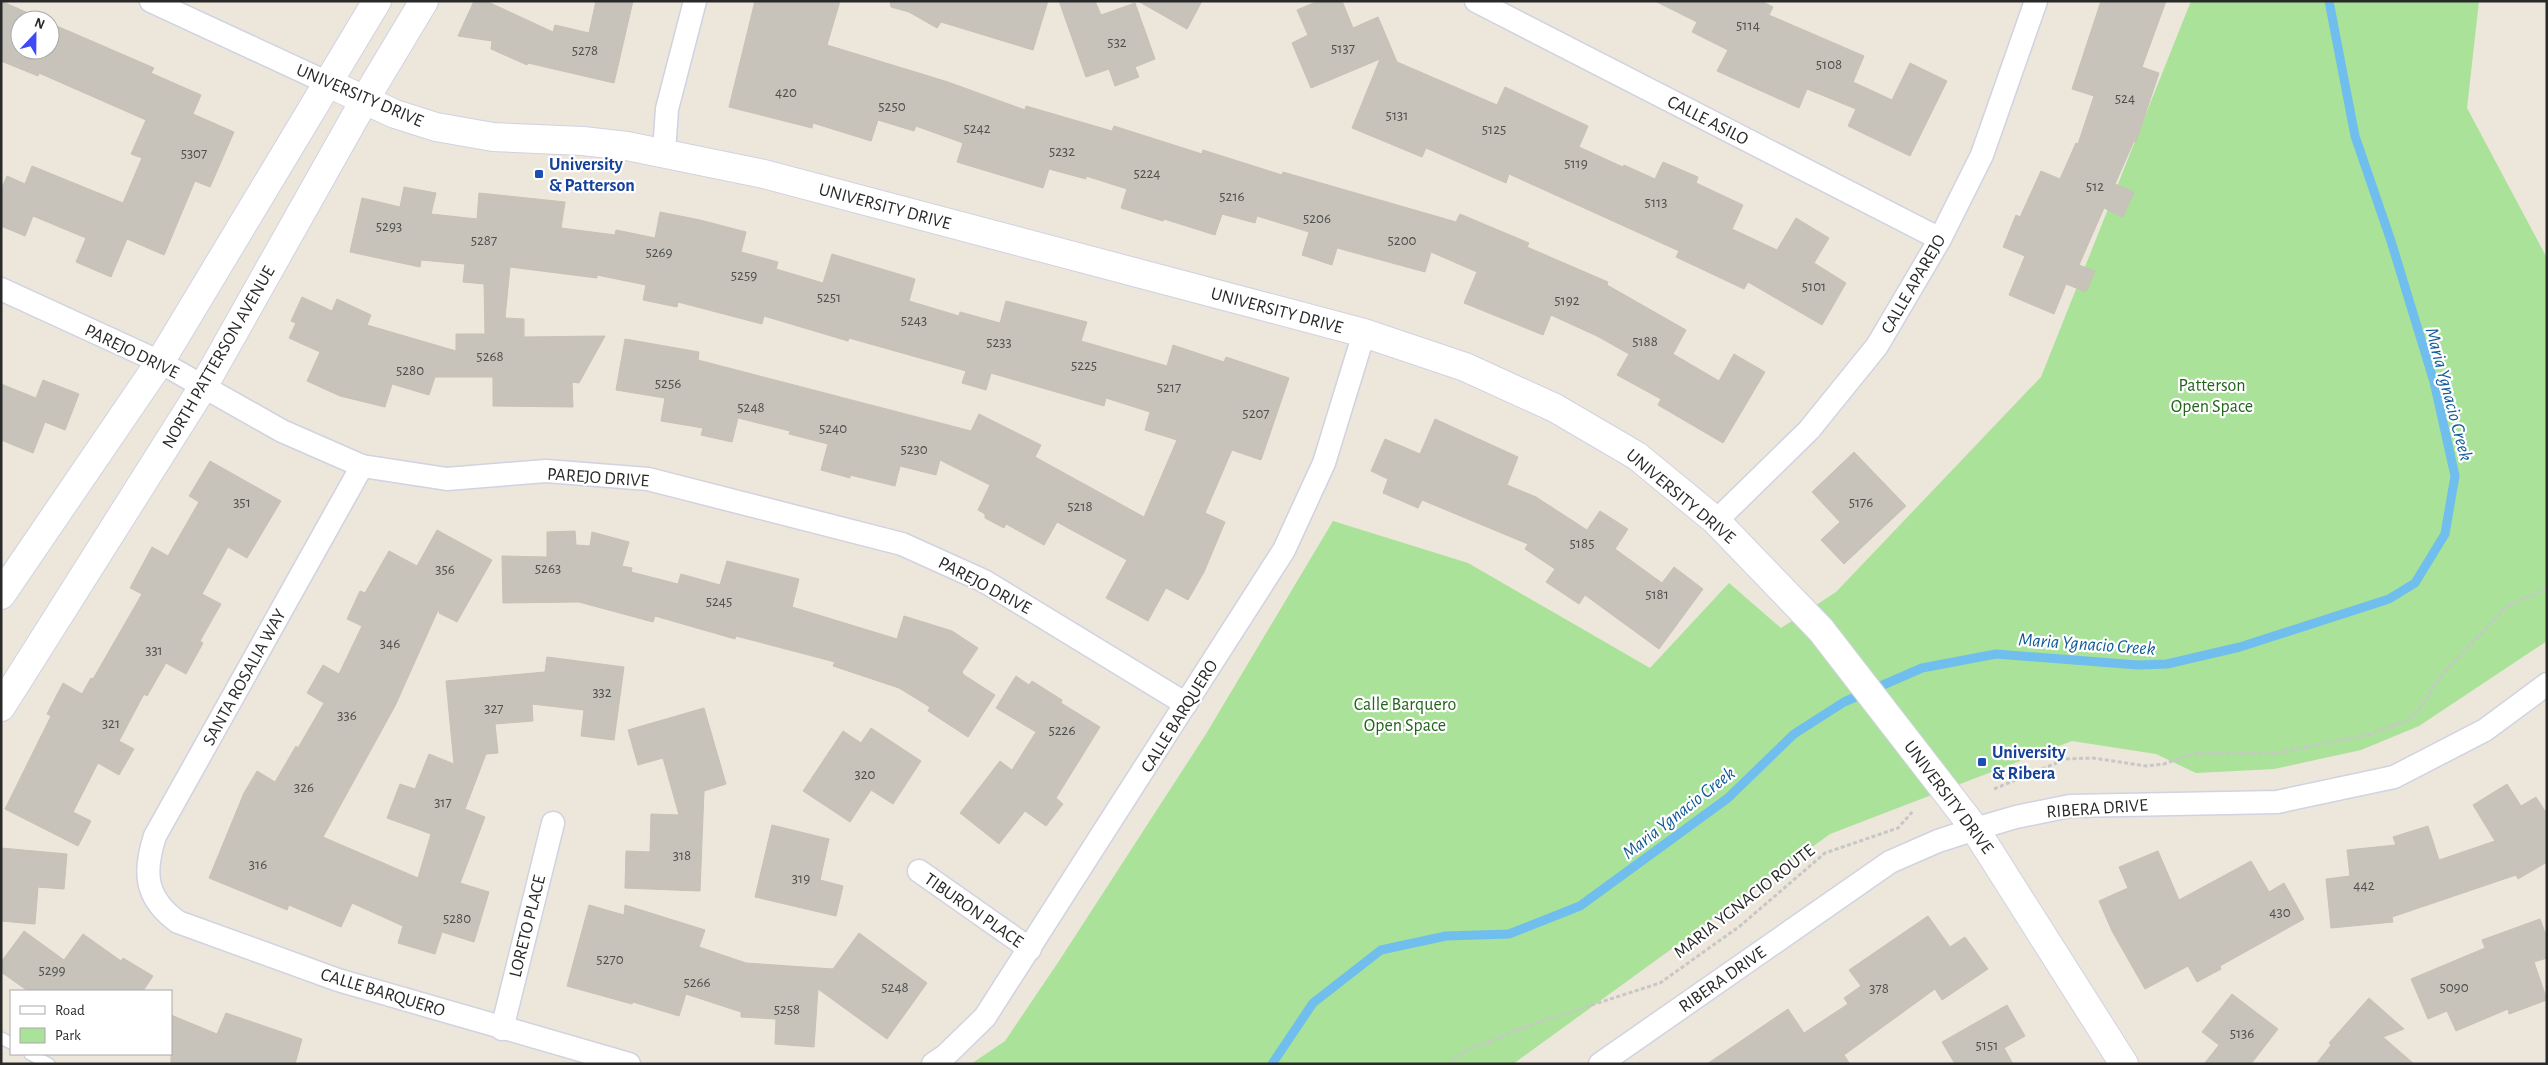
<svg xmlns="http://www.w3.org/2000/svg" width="2548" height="1065" font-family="'Alegreya Sans',sans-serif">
  <rect width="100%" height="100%" fill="#ece6db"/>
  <path fill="#a9e298" d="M 2191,1 L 2479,1 L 2467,108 L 2547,258 L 2547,641 L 2419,726 L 2361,750 L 2274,769 L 2196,773 L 2156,754 L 2072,741 L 1830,834 L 1513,1064 L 971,1064 L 1005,1041 L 1059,961 L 1206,734 L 1333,521 L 1468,563 L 1650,668 L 1729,583 L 1781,628 L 1836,592 L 2041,377 Z"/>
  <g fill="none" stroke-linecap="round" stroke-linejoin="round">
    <path stroke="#6fbeed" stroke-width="9" d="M 1272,1064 L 1313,1003 L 1381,950 L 1446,936 L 1509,934 L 1580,906 L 1728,798 L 1794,734 L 1844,702 L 1922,668 L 1996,654 L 2138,665 L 2167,664 L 2240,647 L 2389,599 L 2415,583 L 2445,534 L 2455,476 L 2434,382 L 2391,241 L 2355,136 L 2329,1"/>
  </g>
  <g fill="#c7c3bb" stroke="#c7c2b5">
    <path d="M 1,1 L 44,20 L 20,20 L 20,50 L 50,50 L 50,23 L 154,68 L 151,73 L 201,95 L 193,114 L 234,132 L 210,187 L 195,181 L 164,255 L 127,239 L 111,277 L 76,262 L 86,238 L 33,216 L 25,236 L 1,226 L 1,190 L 7,176 L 25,184 L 32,166 L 123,203 L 142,158 L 131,154 L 146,120 L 39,73 L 38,76 L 1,61 Z"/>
    <path d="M 474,1 L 486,1 L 553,32 L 555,25 L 589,33 L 596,1 L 633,1 L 614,83 L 528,63 L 527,65 L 491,49 L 492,41 L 458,36 Z"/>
    <path d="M 755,1 L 840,1 L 827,45 L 948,82 L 1025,110 L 1026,106 L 1112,131 L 1114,126 L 1202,154 L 1203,150 L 1282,175 L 1283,172 L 1456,222 L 1460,214 L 1529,243 L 1527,247 L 1608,282 L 1607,285 L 1686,330 L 1673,354 L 1719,381 L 1734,354 L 1765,372 L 1723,443 L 1658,405 L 1661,399 L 1617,375 L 1629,354 L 1597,336 L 1551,315 L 1543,335 L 1464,303 L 1477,272 L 1431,252 L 1425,272 L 1337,248 L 1332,265 L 1302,255 L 1309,232 L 1257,216 L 1255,223 L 1222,214 L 1215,235 L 1164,219 L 1163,221 L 1121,208 L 1127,189 L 1086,176 L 1086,179 L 1049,169 L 1043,188 L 957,162 L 963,143 L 916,126 L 914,131 L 878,120 L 871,141 L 813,123 L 812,128 L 729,107 Z"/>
    <path d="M 890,1 L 1048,1 L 1033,50 L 941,22 L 937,28 L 909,12 L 891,7 Z"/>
    <path d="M 1059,1 L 1095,1 L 1101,15 L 1135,3 L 1155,59 L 1135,67 L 1139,77 L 1115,86 L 1109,69 L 1086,77 Z"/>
    <path d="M 1138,1 L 1202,1 L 1187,29 Z"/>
    <path d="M 1318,1 L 1342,1 L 1353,28 L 1378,17 L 1397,62 L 1497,105 L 1505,87 L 1588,126 L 1579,147 L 1623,167 L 1624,165 L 1655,179 L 1663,162 L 1698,177 L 1696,183 L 1743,205 L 1732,229 L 1777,250 L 1796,218 L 1829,238 L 1814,263 L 1846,283 L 1822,325 L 1748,282 L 1744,289 L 1676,257 L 1679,251 L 1509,174 L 1506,183 L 1426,148 L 1422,157 L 1352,128 L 1380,59 L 1311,88 L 1292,43 L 1308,35 L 1297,10 Z"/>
    <path d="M 1655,1 L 1761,1 L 1773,7 L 1769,15 L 1864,56 L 1853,82 L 1892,100 L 1910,63 L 1947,81 L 1910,156 L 1848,126 L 1856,109 L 1807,89 L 1799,108 L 1717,71 L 1728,50 L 1692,32 L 1697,22 Z"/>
    <path d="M 2101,1 L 2166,1 L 2142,67 L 2159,73 L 2136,142 L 2134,141 L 2115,184 L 2134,192 L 2123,217 L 2104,208 L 2079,265 L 2095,271 L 2086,292 L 2066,284 L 2054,314 L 2009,295 L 2025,256 L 2003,247 L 2016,215 L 2020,217 L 2041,171 L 2060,179 L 2076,143 L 2078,144 L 2094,96 L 2072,89 Z"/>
    <path d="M 404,187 L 436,193 L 431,214 L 477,219 L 479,193 L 565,202 L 561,228 L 615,235 L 616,230 L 655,238 L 660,212 L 700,220 L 746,232 L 741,252 L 778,262 L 776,269 L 823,283 L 832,254 L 915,279 L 909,301 L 959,316 L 960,312 L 1000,323 L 1006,301 L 1087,322 L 1081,341 L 1167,366 L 1173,345 L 1224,362 L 1226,357 L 1289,378 L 1261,460 L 1232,450 L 1205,513 L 1225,522 L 1204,572 L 1188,600 L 1166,588 L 1148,621 L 1106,598 L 1127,560 L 1057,522 L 1044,545 L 1006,524 L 1004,528 L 985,518 L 985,514 L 978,510 L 990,485 L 940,460 L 936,475 L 900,466 L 895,486 L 850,475 L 850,478 L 821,470 L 828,444 L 789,434 L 790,431 L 738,418 L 732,442 L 701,435 L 703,428 L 661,421 L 665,398 L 616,390 L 625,339 L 699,352 L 698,360 L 971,431 L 979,414 L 1041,445 L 1035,457 L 1144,517 L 1177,440 L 1145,430 L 1150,412 L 1106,398 L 1104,406 L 991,373 L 986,390 L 962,383 L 966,371 L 849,338 L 848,341 L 764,316 L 762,324 L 678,302 L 677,307 L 643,300 L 646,285 L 597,275 L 597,278 L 510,267 L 505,318 L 524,319 L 524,337 L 605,336 L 579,383 L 572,382 L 573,407 L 493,406 L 493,377 L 435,377 L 429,395 L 392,384 L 385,407 L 340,396 L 307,381 L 320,352 L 289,338 L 296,323 L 291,321 L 302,297 L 332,311 L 337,299 L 371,315 L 367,325 L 456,351 L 456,334 L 485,334 L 484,284 L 463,282 L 465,264 L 421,260 L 420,267 L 350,252 L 362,198 L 400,207 Z"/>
    <path d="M 43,380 L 79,394 L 65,430 L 45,422 L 33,453 L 1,440 L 1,384 L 36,398 Z"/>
    <path d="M 1435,419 L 1518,457 L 1507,485 L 1536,497 L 1587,530 L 1600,511 L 1628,529 L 1615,549 L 1662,583 L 1674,567 L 1703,589 L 1659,649 L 1585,595 L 1579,604 L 1546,582 L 1555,569 L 1525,549 L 1528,544 L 1422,500 L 1418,508 L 1383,493 L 1388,479 L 1371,471 L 1385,439 L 1420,454 Z"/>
    <path d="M 1854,452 L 1906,506 L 1844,564 L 1821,540 L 1840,522 L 1812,492 Z"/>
    <path d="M 210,461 L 281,501 L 247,558 L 228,547 L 202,594 L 221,604 L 200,641 L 203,643 L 186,674 L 166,663 L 147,696 L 144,694 L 119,741 L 134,749 L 119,775 L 98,763 L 73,812 L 91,821 L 78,846 L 5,809 L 51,716 L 47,714 L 63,683 L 82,694 L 91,678 L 93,679 L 142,594 L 130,588 L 152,547 L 168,556 L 199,502 L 189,496 Z"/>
    <path d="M 437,530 L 492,560 L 457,622 L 439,613 L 439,608 L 395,706 L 323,837 L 418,878 L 431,834 L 387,818 L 400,784 L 415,789 L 429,754 L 454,764 L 446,681 L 545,672 L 547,657 L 624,667 L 614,740 L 581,736 L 584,710 L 532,704 L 533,721 L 495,724 L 498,753 L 486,754 L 465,809 L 485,817 L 460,883 L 489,892 L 474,942 L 442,932 L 435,954 L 398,943 L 403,926 L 352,903 L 341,927 L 289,905 L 287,910 L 209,878 L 244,793 L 257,771 L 275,782 L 296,746 L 298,748 L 324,703 L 307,693 L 323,665 L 339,674 L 362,626 L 347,619 L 360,591 L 365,593 L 389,551 L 417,566 Z"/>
    <path d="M 575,531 L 576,545 L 590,546 L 592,532 L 629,542 L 622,566 L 632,568 L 631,572 L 678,584 L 681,574 L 720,585 L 727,561 L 799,579 L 792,607 L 897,639 L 904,616 L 952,631 L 978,648 L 962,672 L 964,675 L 995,695 L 968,737 L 928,711 L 930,707 L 899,688 L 833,666 L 835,662 L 736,636 L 735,639 L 655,616 L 653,622 L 579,602 L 503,603 L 502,556 L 547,557 L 547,532 Z"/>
    <path d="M 1016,676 L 1029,685 L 1032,681 L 1062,700 L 1061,703 L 1100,727 L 1056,798 L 1063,804 L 1046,826 L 1025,811 L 999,844 L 960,813 L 1000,761 L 1012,770 L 1036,732 L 996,708 Z"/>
    <path d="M 704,708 L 726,784 L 704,791 L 700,891 L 625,888 L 626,851 L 650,852 L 651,814 L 679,815 L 663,758 L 638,765 L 628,730 Z"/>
    <path d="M 871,728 L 921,761 L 893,804 L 871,790 L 850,822 L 803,791 L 843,731 L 861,743 Z"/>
    <path d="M 2507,784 L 2521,806 L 2536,797 L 2547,814 L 2547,862 L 2518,879 L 2516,875 L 2392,917 L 2393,922 L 2331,928 L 2326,879 L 2350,876 L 2347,850 L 2396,845 L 2393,837 L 2428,826 L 2439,860 L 2495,841 L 2473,805 Z"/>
    <path d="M 772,825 L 829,839 L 820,880 L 843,886 L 836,916 L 755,897 Z"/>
    <path d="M 1,848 L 67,854 L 64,889 L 38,887 L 35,924 L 1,921 Z"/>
    <path d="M 2158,851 L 2179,900 L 2251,861 L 2269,892 L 2284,883 L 2304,919 L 2220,966 L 2221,969 L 2197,982 L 2188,966 L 2145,989 L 2112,931 L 2099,901 L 2128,888 L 2119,867 Z"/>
    <path d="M 589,905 L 624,915 L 625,905 L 705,930 L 699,947 L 746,963 L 833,969 L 859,933 L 927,983 L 887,1039 L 818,989 L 814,1047 L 775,1044 L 776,1019 L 741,1017 L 741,1012 L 686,994 L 679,1016 L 633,1002 L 632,1004 L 567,986 Z"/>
    <path d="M 1928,916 L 1950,947 L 1965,937 L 1988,969 L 1942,1000 L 1935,989 L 1844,1055 L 1850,1064 L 1707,1064 L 1788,1009 L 1804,1033 L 1848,1004 L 1844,998 L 1861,986 L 1849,970 Z"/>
    <path d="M 2540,919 L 2547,938 L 2547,958 L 2534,962 L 2547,1000 L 2509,1014 L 2508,1009 L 2456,1031 L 2447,1011 L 2428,1019 L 2411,979 L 2485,948 L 2482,940 Z"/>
    <path d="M 24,931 L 64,960 L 83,934 L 121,961 L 123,958 L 153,976 L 143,991 L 28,991 L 1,972 L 1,962 Z"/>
    <path d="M 2232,994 L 2278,1029 L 2251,1064 L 2204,1064 L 2219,1045 L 2202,1032 Z"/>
    <path d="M 2369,998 L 2404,1029 L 2383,1037 L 2414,1064 L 2316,1064 L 2331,1045 L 2329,1043 Z"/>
    <path d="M 2007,1005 L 2025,1036 L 2004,1048 L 2013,1064 L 1955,1064 L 1942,1042 Z"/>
    <path d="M 226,1013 L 302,1039 L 295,1064 L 171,1064 L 171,1015 L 217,1034 Z"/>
  </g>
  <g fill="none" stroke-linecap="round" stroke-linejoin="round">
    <defs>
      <g id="lane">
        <path d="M 1,1038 L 11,1043"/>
        <path d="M 30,1054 L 49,1064"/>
      </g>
      <g id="street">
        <path d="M 151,1 L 328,83"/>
        <path d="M 1476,1 L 1940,239"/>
        <path d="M 664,152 L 667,109 L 695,1"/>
        <path d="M 1,289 L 160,362 L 282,431 L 362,466 L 447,479 L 546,471 L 648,479 L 902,544 L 984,581 L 1186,704"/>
        <path d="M 362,466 L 155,836 C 143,873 145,898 178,922 L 338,980 L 629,1064"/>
        <path d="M 1716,521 L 1809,430 L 1877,346 L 1940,239 L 1982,155 L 2036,1"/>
        <path d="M 919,871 L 1030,949"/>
        <path d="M 502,1029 L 553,823"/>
        <path d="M 933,1064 L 945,1056 L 985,1017 L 1284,550 L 1324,463 L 1364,333"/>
        <path d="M 1600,1064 L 1890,862 L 1938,841 L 1975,829 L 2016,817 L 2070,806 L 2277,802 L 2394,777 L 2485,730 L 2547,684"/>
      </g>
      <g id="secondary">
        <path d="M 328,83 L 395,114 L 436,127 L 493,137 L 583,141 L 627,146 L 764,174 L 1364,333 L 1465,367 L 1555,408 L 1637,456 L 1716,521 L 1821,630 L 1975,829 L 2124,1064"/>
        <path d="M 1,595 L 160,362 L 377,1"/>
        <path d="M 1,707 L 203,387 L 364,101 L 424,1"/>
      </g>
    </defs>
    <use href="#lane" stroke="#d1d2e2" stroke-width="14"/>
    <use href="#street" stroke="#d1d2e2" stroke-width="25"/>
    <use href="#secondary" stroke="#d1d2e2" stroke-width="30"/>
    <g stroke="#c7c7c7" stroke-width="3" stroke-dasharray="4 2.5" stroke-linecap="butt">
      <path d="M 1994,789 L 2066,759 L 2093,758 L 2146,766 L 2164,764 L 2188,755 L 2202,753 L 2278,753 L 2371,734 L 2408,720 L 2421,707 L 2440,677 L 2505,608 L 2547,588"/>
      <path d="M 1448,1064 L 1467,1050 L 1536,1023 L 1660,983 L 1740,926 L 1825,853 L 1898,828 L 1914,810"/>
    </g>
    <use href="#lane" stroke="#fff" stroke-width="11"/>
    <use href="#street" stroke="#fff" stroke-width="22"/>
    <use href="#secondary" stroke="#fff" stroke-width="28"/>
  </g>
  <g fill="#1a4fb4" stroke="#fff" stroke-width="2">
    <rect x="534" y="169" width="10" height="10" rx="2.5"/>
    <rect x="1977" y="757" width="10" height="10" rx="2.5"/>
  </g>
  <g text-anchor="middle" stroke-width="4.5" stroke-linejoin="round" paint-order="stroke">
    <g font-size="15" fill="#50504e">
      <text x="1748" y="30">5114</text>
      <text x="1117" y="47">532</text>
      <text x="1343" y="53">5137</text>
      <text x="585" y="55">5278</text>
      <text x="1829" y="69">5108</text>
      <text x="786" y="97">420</text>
      <text x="2125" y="103">524</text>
      <text x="892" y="111">5250</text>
      <text x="1397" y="120">5131</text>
      <text x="977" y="133">5242</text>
      <text x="1494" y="134">5125</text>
      <text x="1062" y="156">5232</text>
      <text x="194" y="158">5307</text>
      <text x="1576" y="168">5119</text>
      <text x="1147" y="178">5224</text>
      <text x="2095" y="191">512</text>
      <text x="1232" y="201">5216</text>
      <text x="1656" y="207">5113</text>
      <text x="1317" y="223">5206</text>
      <text x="389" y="231">5293</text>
      <text x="484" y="245">5287</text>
      <text x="1402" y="245">5200</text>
      <text x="659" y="257">5269</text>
      <text x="744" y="280">5259</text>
      <text x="1814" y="291">5101</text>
      <text x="829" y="302">5251</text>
      <text x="1567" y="305">5192</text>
      <text x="914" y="325">5243</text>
      <text x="1645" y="346">5188</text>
      <text x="999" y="347">5233</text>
      <text x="490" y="361">5268</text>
      <text x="1084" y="370">5225</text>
      <text x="410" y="375">5280</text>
      <text x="668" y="388">5256</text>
      <text x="1169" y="392">5217</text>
      <text x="751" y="412">5248</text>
      <text x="1256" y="418">5207</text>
      <text x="833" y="433">5240</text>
      <text x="914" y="454">5230</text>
      <text x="242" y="507">351</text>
      <text x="1861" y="507">5176</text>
      <text x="1080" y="511">5218</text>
      <text x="1582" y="548">5185</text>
      <text x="548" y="573">5263</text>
      <text x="445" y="574">356</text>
      <text x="1657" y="599">5181</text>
      <text x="719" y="606">5245</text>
      <text x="390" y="648">346</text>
      <text x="154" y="655">331</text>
      <text x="602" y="697">332</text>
      <text x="494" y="713">327</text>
      <text x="347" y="720">336</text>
      <text x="111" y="728">321</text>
      <text x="1062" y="735">5226</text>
      <text x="865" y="779">320</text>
      <text x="304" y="792">326</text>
      <text x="443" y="807">317</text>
      <text x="682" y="860">318</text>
      <text x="258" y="869">316</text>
      <text x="801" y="883">319</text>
      <text x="2364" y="890">442</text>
      <text x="2280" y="917">430</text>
      <text x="457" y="923">5280</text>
      <text x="610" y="964">5270</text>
      <text x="52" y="975">5299</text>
      <text x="697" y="987">5266</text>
      <text x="895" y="992">5248</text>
      <text x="2454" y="992">5090</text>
      <text x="1879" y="993">378</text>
      <text x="787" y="1014">5258</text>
      <text x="2242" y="1038">5136</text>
      <text x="1987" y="1050">5151</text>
    </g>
    <g font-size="18" fill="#292929" stroke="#fff">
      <text transform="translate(360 95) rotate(23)" y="6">UNIVERSITY DRIVE</text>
      <text transform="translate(1708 120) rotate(27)" y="6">CALLE ASILO</text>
      <text transform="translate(885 206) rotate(15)" y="6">UNIVERSITY DRIVE</text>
      <text transform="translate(1913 284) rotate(-60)" y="6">CALLE APAREJO</text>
      <text transform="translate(1277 310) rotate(15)" y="6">UNIVERSITY DRIVE</text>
      <text transform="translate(132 351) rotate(26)" y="6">PAREJO DRIVE</text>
      <text transform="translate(218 357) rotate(-60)" y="6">NORTH PATTERSON AVENUE</text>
      <text transform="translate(598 477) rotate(4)" y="6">PAREJO DRIVE</text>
      <text transform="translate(1681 496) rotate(40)" y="6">UNIVERSITY DRIVE</text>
      <text transform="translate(985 585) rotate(28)" y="6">PAREJO DRIVE</text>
      <text transform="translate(244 677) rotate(-61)" y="6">SANTA ROSALIA WAY</text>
      <text transform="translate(1179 716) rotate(-58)" y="6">CALLE BARQUERO</text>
      <text transform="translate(1949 797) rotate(53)" y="6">UNIVERSITY DRIVE</text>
      <text transform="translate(2097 808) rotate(-4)" y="6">RIBERA DRIVE</text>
      <text transform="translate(1744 901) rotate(-38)" y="6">MARIA YGNACIO ROUTE</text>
      <text transform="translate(974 910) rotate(35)" y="6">TIBURON PLACE</text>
      <text transform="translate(527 926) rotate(-76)" y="6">LORETO PLACE</text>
      <text transform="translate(1722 979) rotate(-35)" y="6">RIBERA DRIVE</text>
      <text transform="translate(383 992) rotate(17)" y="6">CALLE BARQUERO</text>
    </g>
    <g font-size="18" font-weight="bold" fill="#164399" stroke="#fff" text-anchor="start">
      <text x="549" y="170">University<tspan x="549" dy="21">&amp; Patterson</tspan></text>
      <text x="1992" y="758">University<tspan x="1992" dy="21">&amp; Ribera</tspan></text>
    </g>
    <g font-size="18" fill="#22651b" stroke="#fff">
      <text x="2212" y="391">Patterson<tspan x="2212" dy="21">Open Space</tspan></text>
      <text x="1405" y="710">Calle Barquero<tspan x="1405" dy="21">Open Space</tspan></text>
    </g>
    <g font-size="19" font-style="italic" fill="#0f5a98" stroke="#fff">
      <text transform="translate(2450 394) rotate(75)" y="7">Maria Ygnacio Creek</text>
      <text transform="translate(2087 643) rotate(4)" y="7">Maria Ygnacio Creek</text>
      <text transform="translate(1678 812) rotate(-38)" y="7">Maria Ygnacio Creek</text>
    </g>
  </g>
  <rect width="2548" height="1065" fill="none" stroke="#292929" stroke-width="5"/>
  <rect x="10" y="990" width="162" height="65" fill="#ffffff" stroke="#a9a9a9"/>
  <rect x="20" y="1006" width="25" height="8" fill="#ffffff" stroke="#a9a9a9"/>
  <text x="55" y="1015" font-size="15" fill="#292929">Road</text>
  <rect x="20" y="1028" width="25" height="15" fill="#a9e298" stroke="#a9a9a9"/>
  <text x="55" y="1040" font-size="15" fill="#292929">Park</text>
  <g transform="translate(35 35) rotate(22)"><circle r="24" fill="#ffffff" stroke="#a9a9a9"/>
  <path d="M0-4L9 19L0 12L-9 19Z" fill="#3c4bf7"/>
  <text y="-8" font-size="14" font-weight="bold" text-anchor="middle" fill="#292929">N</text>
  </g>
</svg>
